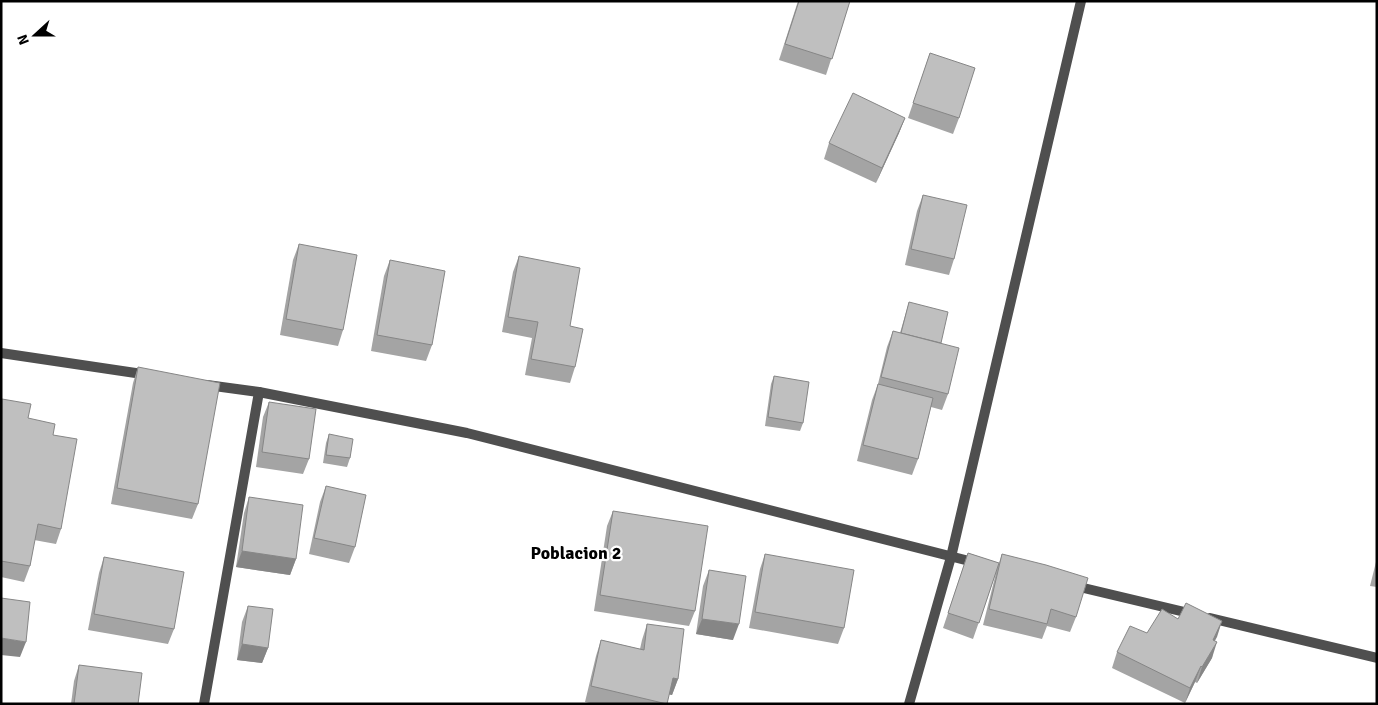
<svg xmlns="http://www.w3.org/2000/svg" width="1378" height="705" font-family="Signika,sans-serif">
  <rect width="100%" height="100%" fill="#fff"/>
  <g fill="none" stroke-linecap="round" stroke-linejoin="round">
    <g stroke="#4f4f4f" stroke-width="10">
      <path d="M 1,353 L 149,375"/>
      <path d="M 207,385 L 259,392 L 467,433 L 977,563"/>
      <path d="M 1071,585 L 1193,614"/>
      <path d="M 1210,618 L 1377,658"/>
      <path d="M 204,704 L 259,392"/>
      <path d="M 909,704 L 951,557 L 1081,1"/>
    </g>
  </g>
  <g fill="#a4a4a4">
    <path d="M 798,1 L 850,1 L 826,75 L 779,60 Z"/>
    <path d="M 930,53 L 959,118 L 953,134 L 908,118 Z"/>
    <path d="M 905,118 L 899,133 L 876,183 L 824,159 L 829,143 Z"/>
    <path d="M 923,195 L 954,259 L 949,275 L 905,265 L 917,211 Z"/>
    <path d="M 299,244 L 343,330 L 338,346 L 280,335 L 293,260 Z"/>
    <path d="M 519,256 L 570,326 L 575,367 L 570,383 L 525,375 L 532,338 L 502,332 L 513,272 Z"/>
    <path d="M 390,260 L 432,345 L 426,361 L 371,351 L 384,276 Z"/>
    <path d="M 909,302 L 941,343 L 948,394 L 942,410 L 931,407 L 918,459 L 912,475 L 857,461 L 872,400 L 878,384 L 887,347 L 893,331 L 900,333 Z"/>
    <path d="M 138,367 L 198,504 L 192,519 L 111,504 L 133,383 Z"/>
    <path d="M 774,376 L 803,423 L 800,431 L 765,426 L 771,384 Z"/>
    <path d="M 1,400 L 53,435 L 61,529 L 56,544 L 34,540 L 30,566 L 24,582 L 1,577 Z"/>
    <path d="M 269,402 L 309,459 L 303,474 L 256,467 L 263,417 Z"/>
    <path d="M 329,434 L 350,458 L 347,467 L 323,463 L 326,443 Z"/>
    <path d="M 326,486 L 355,547 L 349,563 L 309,554 L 320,502 Z"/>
    <path d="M 249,497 L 296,559 L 290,575 L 236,567 L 244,513 Z"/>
    <path d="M 613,511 L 695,611 L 689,626 L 594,611 L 607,526 Z"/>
    <path d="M 968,553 L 999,563 L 1002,554 L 1076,617 L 1070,632 L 1047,626 L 1042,639 L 983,625 L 996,573 L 973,639 L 943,628 Z"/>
    <path d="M 765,554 L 844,628 L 838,644 L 749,628 L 760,569 Z"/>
    <path d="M 104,557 L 174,629 L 168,644 L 88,630 L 99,573 Z"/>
    <path d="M 1377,558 L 1377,587 L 1370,586 Z"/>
    <path d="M 709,570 L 733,640 L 696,634 L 703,586 Z"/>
    <path d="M 248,606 L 268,648 L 262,663 L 237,660 L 242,622 Z"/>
    <path d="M 1178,619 L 1222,621 L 1215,640 L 1212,658 L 1197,683 L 1195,682 L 1185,703 L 1112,668 L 1117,652 L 1147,633 Z"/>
    <path d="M 647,624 L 678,679 L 672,695 L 669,694 L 667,704 L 593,704 L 585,702 L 596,656 L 601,640 L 640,649 L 642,640 Z"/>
    <path d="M 79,665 L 138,704 L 71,704 L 74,681 Z"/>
  </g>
  <g fill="#868686">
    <path d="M 905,118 L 899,133 L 876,183 L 882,168 Z"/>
    <path d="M 242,551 L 296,559 L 290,575 L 236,567 Z"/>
    <path d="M 702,619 L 739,624 L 733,640 L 696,634 Z"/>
    <path d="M 1222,621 L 1217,637 L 1207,655 L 1213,640 Z"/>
    <path d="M 1,638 L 26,642 L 20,657 L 1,655 Z"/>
    <path d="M 1217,642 L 1212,658 L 1197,683 L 1202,667 Z"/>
    <path d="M 242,644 L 268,648 L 262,663 L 237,660 Z"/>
    <path d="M 1201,666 L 1195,682 L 1185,703 L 1190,688 Z"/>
    <path d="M 673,678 L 678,679 L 672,695 L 667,694 Z"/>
  </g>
  <g fill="#bfbfbf" stroke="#868686">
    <path d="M 799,1 L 850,1 L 832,59 L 785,44 Z"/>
    <path d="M 930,53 L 975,68 L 959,118 L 913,103 Z"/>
    <path d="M 853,93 L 905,118 L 882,168 L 829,143 Z"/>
    <path d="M 923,195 L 967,205 L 954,259 L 911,249 Z"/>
    <path d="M 299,244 L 357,255 L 343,330 L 286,319 Z"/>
    <path d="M 519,256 L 580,268 L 570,326 L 583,329 L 575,367 L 531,359 L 538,322 L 508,317 Z"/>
    <path d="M 390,260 L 445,271 L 432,345 L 377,335 Z"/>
    <path d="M 909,302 L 948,312 L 941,343 L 901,333 Z"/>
    <path d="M 893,331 L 959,348 L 948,394 L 881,377 Z"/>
    <path d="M 138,367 L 220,383 L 198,504 L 117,488 Z"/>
    <path d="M 774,376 L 809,382 L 803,423 L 768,417 Z"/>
    <path d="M 878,384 L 933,398 L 918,459 L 863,445 Z"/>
    <path d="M 2,399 L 31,404 L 28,418 L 55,424 L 53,435 L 77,439 L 61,529 L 38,524 L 30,566 L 1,561 Z"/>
    <path d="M 269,402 L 316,409 L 309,459 L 262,452 Z"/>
    <path d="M 329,434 L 353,439 L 350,458 L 326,455 Z"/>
    <path d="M 326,486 L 366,495 L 355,547 L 314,538 Z"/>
    <path d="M 249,497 L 303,505 L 296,559 L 242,551 Z"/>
    <path d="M 613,511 L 708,526 L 695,611 L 600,595 Z"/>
    <path d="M 968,553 L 999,563 L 979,623 L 948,613 Z"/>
    <path d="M 765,554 L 854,570 L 844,628 L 755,612 Z"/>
    <path d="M 1002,554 L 1046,565 L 1088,578 L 1076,617 L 1051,609 L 1047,624 L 989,609 Z"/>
    <path d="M 104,557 L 184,572 L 174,629 L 94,614 Z"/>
    <path d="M 709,570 L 746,576 L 739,624 L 702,619 Z"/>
    <path d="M 1,598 L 30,602 L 26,642 L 1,638 Z"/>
    <path d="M 1186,603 L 1222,621 L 1213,640 L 1217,642 L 1202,667 L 1201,666 L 1190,688 L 1117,652 L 1130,626 L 1147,633 L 1162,609 L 1178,619 Z"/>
    <path d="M 248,606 L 273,609 L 268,648 L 242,644 Z"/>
    <path d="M 647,624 L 684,629 L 678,679 L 673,678 L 667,704 L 591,686 L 601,640 L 644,650 Z"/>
    <path d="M 79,665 L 142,673 L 138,704 L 74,704 Z"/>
  </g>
  <g text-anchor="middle" stroke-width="4.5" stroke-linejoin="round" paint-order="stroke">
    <g font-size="18" font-weight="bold" fill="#000" stroke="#fff">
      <text x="576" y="559">Poblacion 2</text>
    </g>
  </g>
  <rect width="1378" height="705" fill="none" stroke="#000000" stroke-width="5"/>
  <g transform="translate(35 35) rotate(249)" stroke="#ffffff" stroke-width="4" paint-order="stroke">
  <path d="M0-4L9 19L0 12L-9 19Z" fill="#000000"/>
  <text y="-8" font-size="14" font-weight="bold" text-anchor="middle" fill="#000000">N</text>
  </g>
</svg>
